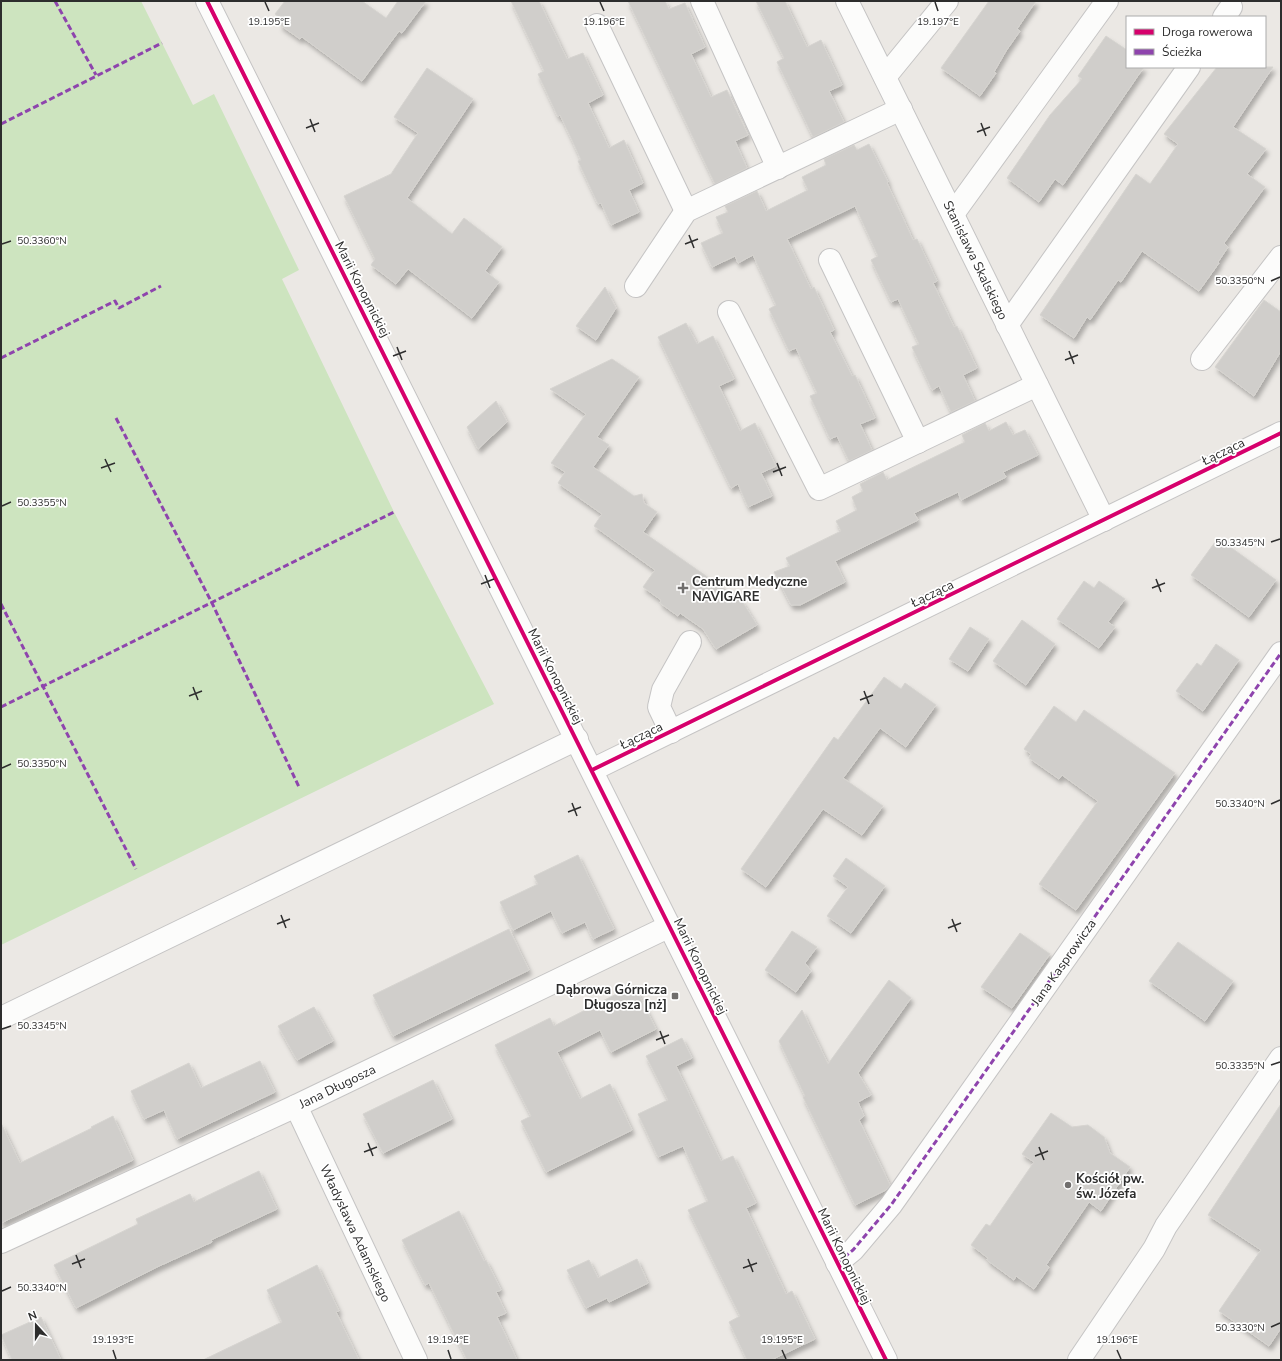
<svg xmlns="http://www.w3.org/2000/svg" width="1282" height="1361" font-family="'Nunito Sans',sans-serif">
  <defs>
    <filter id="shadow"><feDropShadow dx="2.5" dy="4.5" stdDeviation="2" flood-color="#0004"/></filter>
  </defs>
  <rect width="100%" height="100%" fill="#ebe8e4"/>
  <path fill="#cde4bf" d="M 1,1 L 141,1 L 193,105 L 214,94 L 299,270 L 282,279 L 394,512 L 494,704 L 1,945 Z"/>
  <g fill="#d0cecb" stroke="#d6d4d0" filter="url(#shadow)">
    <path d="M 285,1 L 362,1 L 386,18 L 398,1 L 426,1 L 402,33 L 399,31 L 362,81 L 302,37 L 300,39 L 280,25 L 283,20 L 275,14 Z"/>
    <path d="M 511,1 L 539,1 L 567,59 L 583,53 L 603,95 L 588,103 L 609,148 L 624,140 L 643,183 L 629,190 L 639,212 L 611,225 L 601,203 L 598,204 L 578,161 L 581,160 L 571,138 L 560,115 L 558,117 L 538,74 L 544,71 Z"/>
    <path d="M 628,1 L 665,1 L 669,9 L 685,3 L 705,47 L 691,54 L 711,97 L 727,90 L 748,135 L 735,141 L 747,168 L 715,184 Z"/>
    <path d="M 756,1 L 785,1 L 807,47 L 821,40 L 842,85 L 829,91 L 844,122 L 813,137 L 777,62 L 784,58 Z"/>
    <path d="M 989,1 L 1036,1 L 1017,29 L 1020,31 L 1006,51 L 994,72 L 996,73 L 980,96 L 941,68 Z"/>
    <path d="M 1106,36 L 1127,50 L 1127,67 L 1144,67 L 1063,185 L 1055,179 L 1039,202 L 1007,178 L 1050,115 L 1082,79 L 1078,76 Z"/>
    <path d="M 1217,67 L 1273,67 L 1233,127 L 1266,149 L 1247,174 L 1265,187 L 1224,243 L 1228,247 L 1218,262 L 1219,263 L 1199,291 L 1142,251 L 1121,282 L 1118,280 L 1090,320 L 1087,317 L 1074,338 L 1040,315 L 1136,174 L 1150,184 L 1165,163 L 1178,144 L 1164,134 Z"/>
    <path d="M 427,68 L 473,99 L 407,198 L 452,234 L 464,218 L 502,247 L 485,271 L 499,282 L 472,318 L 408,269 L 396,284 L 371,265 L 375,259 L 344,196 L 391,174 L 418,133 L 394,117 Z"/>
    <path d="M 869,144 L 888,182 L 887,183 L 913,240 L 917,239 L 937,281 L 933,283 L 954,327 L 957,326 L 977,368 L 963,375 L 975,401 L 951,412 L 939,386 L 932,390 L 912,347 L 919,344 L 898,299 L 891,302 L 871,260 L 878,256 L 855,206 L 787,239 L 811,289 L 814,287 L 834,330 L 830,332 L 852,376 L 855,375 L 875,418 L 860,424 L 872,450 L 849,461 L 837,436 L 830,439 L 810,396 L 817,393 L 796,348 L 789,351 L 769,309 L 776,305 L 753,255 L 738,263 L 735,256 L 712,267 L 701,243 L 723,233 L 716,217 L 728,212 L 725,206 L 757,191 L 766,211 L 808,190 L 802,177 L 826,165 L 824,159 L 854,145 L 857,150 Z"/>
    <path d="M 605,287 L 616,308 L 596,340 L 576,326 Z"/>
    <path d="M 1264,300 L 1281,312 L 1281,351 L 1254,396 L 1215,367 Z"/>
    <path d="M 686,323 L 697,344 L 713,336 L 734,379 L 719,386 L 740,431 L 755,423 L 776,466 L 761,473 L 772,496 L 748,507 L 738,484 L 731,488 L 658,337 Z"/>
    <path d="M 612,359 L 639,377 L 597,437 L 609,445 L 593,467 L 634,496 L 642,494 L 644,503 L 657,512 L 643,532 L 742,601 L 757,625 L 716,649 L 703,629 L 680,613 L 678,616 L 660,603 L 661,600 L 643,587 L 655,570 L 594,526 L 602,514 L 558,483 L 565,472 L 551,463 L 586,414 L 550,389 Z"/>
    <path d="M 496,401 L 507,422 L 478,449 L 467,427 Z"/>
    <path d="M 1006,422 L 1013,435 L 1025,430 L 1038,455 L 1003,472 L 1006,477 L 961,500 L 958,492 L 914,513 L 918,520 L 835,561 L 845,582 L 800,605 L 791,605 L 774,572 L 790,566 L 786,558 L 841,531 L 836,521 L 857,510 L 852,497 L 863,491 L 860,484 L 883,472 L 887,480 L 965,442 L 962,435 L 985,423 L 989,431 Z"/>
    <path d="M 1218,538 L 1276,580 L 1249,617 L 1191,575 Z"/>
    <path d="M 1084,581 L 1094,588 L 1099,581 L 1125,599 L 1108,622 L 1115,627 L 1099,648 L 1057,619 Z"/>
    <path d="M 1022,620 L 1055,644 L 1026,685 L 993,661 Z"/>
    <path d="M 970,627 L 989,639 L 968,671 L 949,659 Z"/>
    <path d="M 1216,644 L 1239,660 L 1203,711 L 1176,691 L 1197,663 L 1201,666 Z"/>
    <path d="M 884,677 L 901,689 L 905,683 L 936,705 L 906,747 L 880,728 L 843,778 L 883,806 L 862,835 L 823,809 L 766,887 L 741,869 L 834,737 L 838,740 Z"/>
    <path d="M 1054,706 L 1076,722 L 1084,710 L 1175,773 L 1076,910 L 1039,884 L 1098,801 L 1062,775 L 1059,779 L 1029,758 L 1031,754 L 1024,749 Z"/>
    <path d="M 578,855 L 614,929 L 593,939 L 585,922 L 562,933 L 551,911 L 513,930 L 500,902 L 538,884 L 534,876 Z"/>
    <path d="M 846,858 L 885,886 L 851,933 L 827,916 L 848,887 L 833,876 Z"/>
    <path d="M 509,929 L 529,970 L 393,1036 L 373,995 Z"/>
    <path d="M 792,931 L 817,947 L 805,963 L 811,971 L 796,992 L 765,970 Z"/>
    <path d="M 1020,933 L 1050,954 L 1012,1008 L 981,987 Z"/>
    <path d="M 1178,942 L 1233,981 L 1205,1021 L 1149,981 Z"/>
    <path d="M 889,980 L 911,998 L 858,1073 L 871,1095 L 858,1102 L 864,1116 L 859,1120 L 890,1185 L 886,1190 L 855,1205 L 803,1097 L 805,1096 L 779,1041 L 802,1010 L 828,1064 Z"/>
    <path d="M 634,985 L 656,1029 L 611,1052 L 600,1030 L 557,1052 L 580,1099 L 610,1084 L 632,1130 L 546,1172 L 521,1121 L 531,1116 L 495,1045 L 550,1018 L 554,1026 Z"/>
    <path d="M 314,1007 L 333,1041 L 297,1060 L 278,1026 Z"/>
    <path d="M 682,1038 L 692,1058 L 676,1066 L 721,1161 L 733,1156 L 756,1203 L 746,1208 L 786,1294 L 792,1291 L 815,1339 L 771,1360 L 747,1360 L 729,1322 L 740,1316 L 688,1210 L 708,1201 L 683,1146 L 658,1157 L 638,1114 L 668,1100 L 646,1056 Z"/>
    <path d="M 260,1061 L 275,1092 L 177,1139 L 164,1110 L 144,1119 L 131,1091 L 189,1063 L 201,1088 Z"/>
    <path d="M 433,1080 L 452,1119 L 383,1153 L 363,1114 Z"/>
    <path d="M 1281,1104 L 1281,1328 L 1269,1346 L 1219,1311 L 1261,1250 L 1208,1215 Z"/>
    <path d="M 1051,1113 L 1072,1127 L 1088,1125 L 1104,1137 L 1110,1153 L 1130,1167 L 1101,1211 L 1089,1202 L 1046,1265 L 1049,1267 L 1034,1289 L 1016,1276 L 1014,1280 L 987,1260 L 988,1258 L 971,1245 L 986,1224 L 990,1226 L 1034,1162 L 1022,1154 Z"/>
    <path d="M 113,1116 L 133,1160 L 1,1223 L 1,1123 L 20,1163 L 92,1128 L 91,1127 Z"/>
    <path d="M 259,1171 L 277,1209 L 211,1240 L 212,1242 L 157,1267 L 76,1308 L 54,1265 L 138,1224 L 136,1219 L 190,1194 L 194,1202 Z"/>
    <path d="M 459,1211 L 484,1261 L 486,1260 L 501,1290 L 496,1292 L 506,1313 L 497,1317 L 517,1360 L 467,1360 L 429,1283 L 425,1285 L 402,1240 Z"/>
    <path d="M 637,1259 L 648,1283 L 609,1302 L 607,1298 L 586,1308 L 567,1270 L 589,1260 L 598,1278 Z"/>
    <path d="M 317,1265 L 339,1311 L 336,1312 L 359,1360 L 203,1360 L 282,1322 L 267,1290 Z"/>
    <path d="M 41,1317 L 61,1360 L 12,1360 L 1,1335 Z"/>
  </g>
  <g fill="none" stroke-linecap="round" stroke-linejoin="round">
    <defs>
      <g id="minor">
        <path d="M 207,1 L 886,1360"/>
        <path d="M 702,1 L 778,168"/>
        <path d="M 847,1 L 1104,520"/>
        <path d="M 1224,17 L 1231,7"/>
        <path d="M 597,25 L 686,211"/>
        <path d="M 885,77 L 947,1"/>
        <path d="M 953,214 L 1107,1"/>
        <path d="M 830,260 L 918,442"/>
        <path d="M 636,286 L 686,211 L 901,109"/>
        <path d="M 729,312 L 819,489 L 1037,385"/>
        <path d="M 1007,325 L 1189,67"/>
        <path d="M 1202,359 L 1281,257"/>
        <path d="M 671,732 L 659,707 L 663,690 L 690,642"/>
        <path d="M 592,770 L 1281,433"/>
        <path d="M 1,1018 L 577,739"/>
        <path d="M 296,1106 L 416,1360"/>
        <path d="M 1,1242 L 296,1106 L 670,926"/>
        <path d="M 837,1263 L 853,1250 L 891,1205 L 1281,653"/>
        <path d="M 1079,1360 L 1154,1249 L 1166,1226 L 1281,1058"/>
      </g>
    </defs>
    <use href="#minor" stroke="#c5c4c4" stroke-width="24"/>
    <use href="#minor" stroke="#fcfcfb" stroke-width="22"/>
    <g stroke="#8e44ad" stroke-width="3" stroke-dasharray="6 3" stroke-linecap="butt">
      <path d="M 55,1 L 96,75"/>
      <path d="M 1,124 L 162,43"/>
      <path d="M 1,358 L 115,301 L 119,308 L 161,286"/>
      <path d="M 116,418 L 212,603 L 299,787"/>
      <path d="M 1,604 L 136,869"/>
      <path d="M 1,707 L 394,512"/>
      <path d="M 837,1263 L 853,1250 L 891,1205 L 1281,653"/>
    </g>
    <defs>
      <g id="cycleway">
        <path d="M 207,1 L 886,1360"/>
        <path d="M 592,770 L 1281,433"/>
      </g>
    </defs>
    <use href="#cycleway" stroke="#fff" stroke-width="6"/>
    <use href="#cycleway" stroke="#d6006c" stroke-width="4"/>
  </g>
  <path fill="none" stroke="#2d2d2d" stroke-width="1.5" d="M 265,2 L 269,11M 600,2 L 604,11M 935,2 L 938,11M 310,119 L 315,132M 981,123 L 986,136M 306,128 L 319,123M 977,132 L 990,127M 689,235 L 694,248M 2,244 L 11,241M 685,244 L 698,239M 1271,281 L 1280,277M 397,347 L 402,360M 1069,351 L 1074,364M 393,356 L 406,351M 1065,360 L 1078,355M 105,459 L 111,472M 777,463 L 782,476M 101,468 L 115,463M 773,472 L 786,467M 2,506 L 11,502M 1271,542 L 1280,539M 485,575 L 490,588M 1156,579 L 1161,592M 481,584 L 494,579M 1152,588 L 1165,583M 193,687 L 198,700M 864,691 L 869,704M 189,696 L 202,691M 860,700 L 873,695M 2,768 L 11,764M 572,803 L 577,816M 1271,804 L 1280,800M 568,812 L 581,807M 281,915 L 286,928M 952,919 L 957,932M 277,924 L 290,919M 948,928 L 961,923M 2,1029 L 11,1026M 660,1031 L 665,1044M 656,1040 L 669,1035M 1271,1065 L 1280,1062M 368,1143 L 373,1156M 1039,1147 L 1044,1160M 364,1152 L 377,1147M 1035,1156 L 1048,1151M 76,1255 L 81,1268M 748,1259 L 753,1272M 72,1264 L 85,1259M 743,1268 L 757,1263M 2,1291 L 11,1287M 1271,1327 L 1280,1323M 113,1350 L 116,1359M 448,1350 L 451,1359M 782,1350 L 786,1359M 1117,1350 L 1121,1359"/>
  <g fill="#706e6d" stroke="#fff" stroke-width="1.5">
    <path d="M681 582h4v4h4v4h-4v4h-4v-4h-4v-4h4z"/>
    <rect x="671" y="992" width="8" height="8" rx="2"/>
    <circle cx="1068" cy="1185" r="4"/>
  </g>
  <g text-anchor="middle" stroke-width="3.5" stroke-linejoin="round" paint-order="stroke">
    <g font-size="13" fill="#2d2d2d" stroke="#fff">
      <text transform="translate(976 260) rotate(64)" y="5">Stanisława Skalskiego</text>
      <text transform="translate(363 289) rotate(63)" y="5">Marii Konopnickiej</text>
      <text transform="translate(1223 451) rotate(-26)" y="5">Łącząca</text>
      <text transform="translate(932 593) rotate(-26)" y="5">Łącząca</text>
      <text transform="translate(556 676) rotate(63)" y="5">Marii Konopnickiej</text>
      <text transform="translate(641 735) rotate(-26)" y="5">Łącząca</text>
      <text transform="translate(1063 962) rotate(-55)" y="5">Jana Kasprowicza</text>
      <text transform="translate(701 966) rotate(64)" y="5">Marii Konopnickiej</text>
      <text transform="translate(337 1086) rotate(-26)" y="5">Jana Długosza</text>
      <text transform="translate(356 1233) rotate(65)" y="5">Władysława Adamskiego</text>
      <text transform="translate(845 1256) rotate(64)" y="5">Marii Konopnickiej</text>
    </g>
    <g font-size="13" font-weight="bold" fill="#2d2d2d" stroke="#fff" text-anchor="start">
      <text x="692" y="586">Centrum Medyczne<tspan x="692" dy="15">NAVIGARE</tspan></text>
      <text x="667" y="994" text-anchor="end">Dąbrowa Górnicza<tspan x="667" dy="15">Długosza [nż]</tspan></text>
      <text x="1076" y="1183">Kościół pw.<tspan x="1076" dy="15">św. Józefa</tspan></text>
    </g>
  </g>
  <g font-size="10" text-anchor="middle" fill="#2d2d2d" stroke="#fff" stroke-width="3.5" stroke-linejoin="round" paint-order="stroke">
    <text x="269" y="25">19.195°E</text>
    <text x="604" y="25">19.196°E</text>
    <text x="938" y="25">19.197°E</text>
    <text x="42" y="244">50.3360°N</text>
    <text x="1240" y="284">50.3350°N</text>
    <text x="42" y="506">50.3355°N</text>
    <text x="1240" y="546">50.3345°N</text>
    <text x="42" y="767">50.3350°N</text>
    <text x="1240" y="807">50.3340°N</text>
    <text x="42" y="1029">50.3345°N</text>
    <text x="1240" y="1069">50.3335°N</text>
    <text x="42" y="1291">50.3340°N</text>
    <text x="1240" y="1331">50.3330°N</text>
    <text x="113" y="1343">19.193°E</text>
    <text x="448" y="1343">19.194°E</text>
    <text x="782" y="1343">19.195°E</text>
    <text x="1117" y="1343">19.196°E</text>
  </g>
  <rect width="1282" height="1361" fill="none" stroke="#2d2d2d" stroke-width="4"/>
  <rect x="1126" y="16" width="140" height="52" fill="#ffffff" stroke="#ababab"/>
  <rect x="1134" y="29" width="20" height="6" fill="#d6006c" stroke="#ababab"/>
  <text x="1162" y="36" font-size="12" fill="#2d2d2d">Droga rowerowa</text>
  <rect x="1134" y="49" width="20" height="6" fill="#8e44ad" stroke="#ababab"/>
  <text x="1162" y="56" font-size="12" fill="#2d2d2d">Ścieżka</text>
  <g transform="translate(36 1325) rotate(339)" stroke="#ffffff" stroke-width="3" paint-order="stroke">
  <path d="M0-3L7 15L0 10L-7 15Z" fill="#2d2d2d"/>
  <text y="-6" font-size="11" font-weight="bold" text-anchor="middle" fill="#2d2d2d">N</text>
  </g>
</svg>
